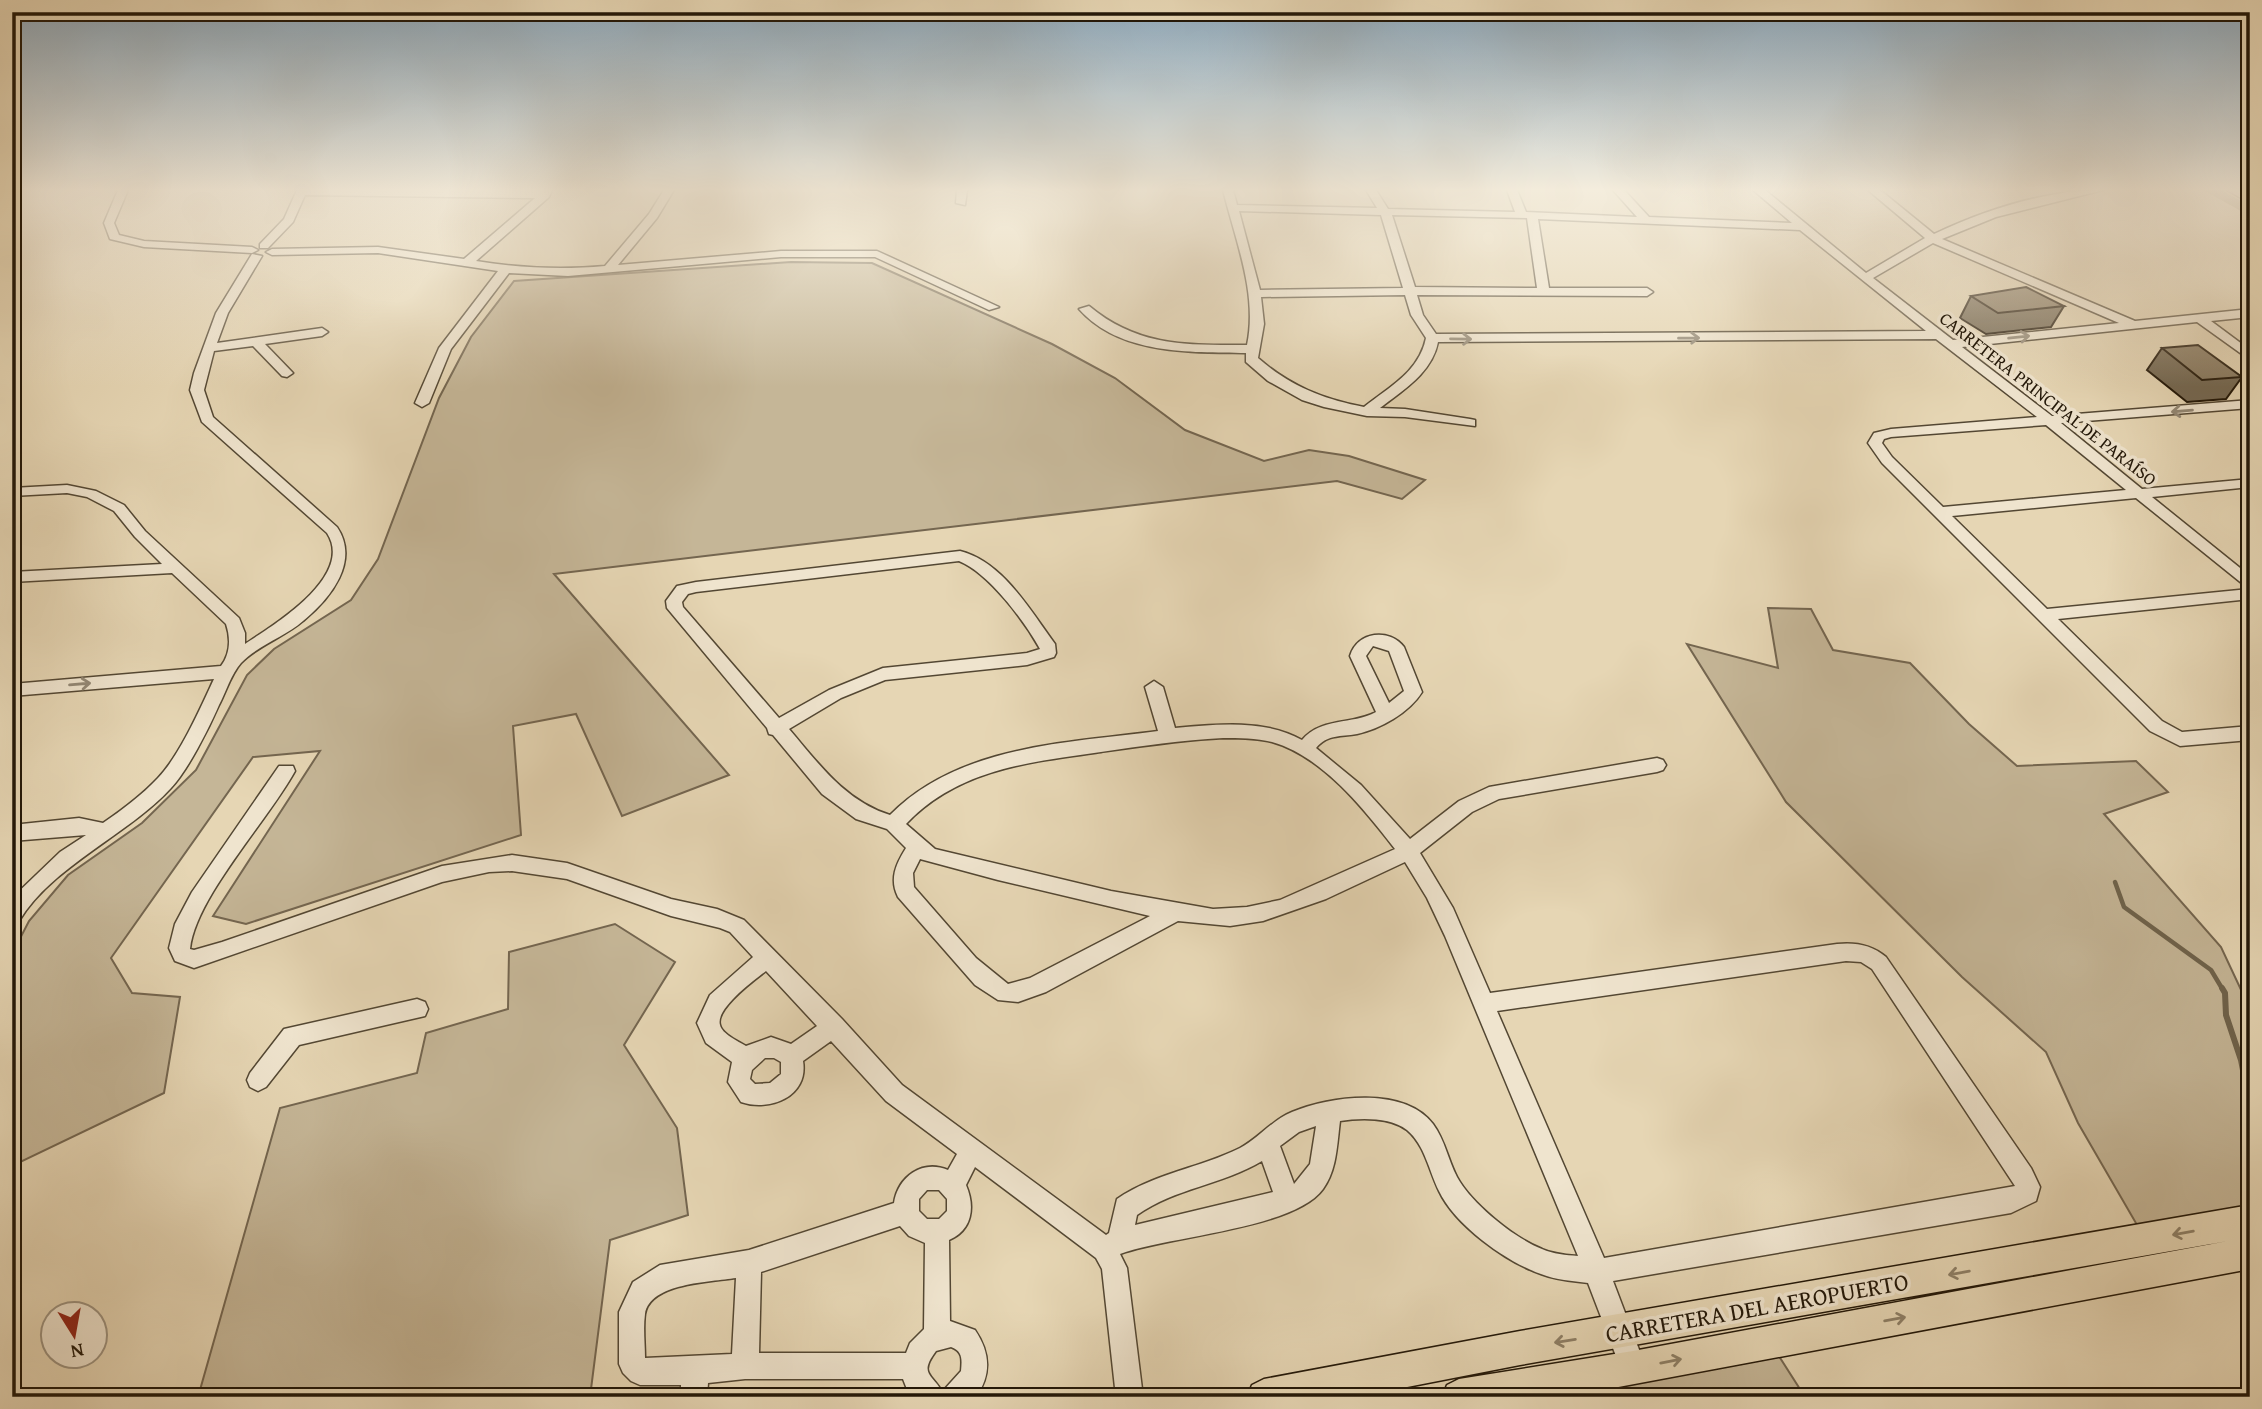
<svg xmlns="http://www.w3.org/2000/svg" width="2262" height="1409" font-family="'Gentium Book Plus',serif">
  <rect width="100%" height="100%" fill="#e6d6b4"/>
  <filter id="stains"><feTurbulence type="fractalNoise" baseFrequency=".00286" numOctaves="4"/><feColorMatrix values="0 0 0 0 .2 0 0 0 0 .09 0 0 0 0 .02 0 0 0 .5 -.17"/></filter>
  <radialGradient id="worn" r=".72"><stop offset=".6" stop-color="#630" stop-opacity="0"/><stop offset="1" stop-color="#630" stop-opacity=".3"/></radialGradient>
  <g fill="#c5b697" stroke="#746650" stroke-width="2">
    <path d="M 791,262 L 872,263 L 1052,344 L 1115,378 L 1185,430 L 1264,461 L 1309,450 L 1349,456 L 1425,480 L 1402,499 L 1337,481 L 554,574 L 729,775 L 622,816 L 576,714 L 513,726 L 521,835 L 246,924 L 213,916 L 320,751 L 253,757 L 111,958 L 132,993 L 180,997 L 164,1093 L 12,1166 L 12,954 L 29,921 L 68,875 L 142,823 L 196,770 L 247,675 L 274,649 L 351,600 L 378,559 L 439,398 L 471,337 L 514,281 Z"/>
    <path d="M 1768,608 L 1811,609 L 1833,650 L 1910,663 L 1969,724 L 2017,766 L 2136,761 L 2168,792 L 2104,814 L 2221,947 L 2250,1009 L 2250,1237 L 2155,1256 L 2078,1123 L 2046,1052 L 1962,977 L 1786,802 L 1687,644 L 1778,668 Z"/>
    <path d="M 615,924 L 675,962 L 624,1045 L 677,1128 L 688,1215 L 610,1240 L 590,1397 L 198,1397 L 280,1108 L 417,1073 L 426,1033 L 508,1009 L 509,952 Z"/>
    <path d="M 1770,1342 L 1805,1397 L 1408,1397 L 1656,1350 Z"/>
  </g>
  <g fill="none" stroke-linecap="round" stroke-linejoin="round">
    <path stroke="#6f634c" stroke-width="4.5" d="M 2115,882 L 2124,907 L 2211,970 L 2223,990"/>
    <path stroke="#6f634c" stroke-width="6" d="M 2222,988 L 2225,993 L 2226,1015 L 2241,1060 L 2250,1106"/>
    <path fill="#a3957a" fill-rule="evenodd" d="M 2203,190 L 2221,190 L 2250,206 L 2250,216 Z"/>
    <defs>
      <g id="minor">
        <path d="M 118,190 L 128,190 L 114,223 L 119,235 L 144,241 L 252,247 L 258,250 L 252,253 L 144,247 L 110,239 L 104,223 Z"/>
        <path d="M 297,190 L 552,190 L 549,197 L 476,261 C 519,268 561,270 605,266 L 649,214 L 664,190 L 674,190 L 657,218 L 618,265 L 781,251 L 877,251 L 999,307 L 989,310 L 875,257 L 781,257 L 568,276 L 509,273 L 451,349 L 429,403 L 422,407 L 415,403 L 439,348 L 498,271 L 378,253 L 272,255 L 266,252 L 272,249 L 378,247 L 464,259 L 535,198 L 305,195 L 293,222 L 268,248 L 260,248 L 260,244 L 284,219 Z"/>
        <path d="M 957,190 L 967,190 L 965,205 L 956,203 Z"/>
        <path d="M 1223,190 L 1233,190 L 1237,205 L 1377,208 L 1366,190 L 1376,190 L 1388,209 L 1515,212 L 1507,190 L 1517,190 L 1526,212 L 1637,217 L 1613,190 L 1624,190 L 1649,217 L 1792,223 L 1753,190 L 1765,190 L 1866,273 L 1925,238 L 1868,190 L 1880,190 L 1934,234 C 1985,210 2046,190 2103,190 L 1996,217 L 1942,239 L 2135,321 L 2250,309 L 2250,317 L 2211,321 L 2250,350 L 2250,360 L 2197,322 L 1962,347 L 2052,416 L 2250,400 L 2250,408 L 2061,423 L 2142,489 L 2250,479 L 2250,487 L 2152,497 L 2250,576 L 2250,599 L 2058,619 L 2162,721 L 2182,732 L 2250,726 L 2250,740 L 2180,746 L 2150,731 L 1882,463 L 1868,443 L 1874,433 L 1891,429 L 2037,417 L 1936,339 L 1438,342 C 1432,373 1403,390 1380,408 L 1405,409 L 1470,419 L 1475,420 L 1475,426 L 1405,417 L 1367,416 L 1324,407 L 1302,400 L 1268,381 L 1246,362 L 1246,353 C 1189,352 1120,355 1079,309 L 1089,306 C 1138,347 1187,345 1247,345 C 1258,294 1235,239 1223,190 ZM 1239,211 L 1381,215 L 1403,288 L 1260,290 ZM 1392,215 L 1527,218 L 1537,288 L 1415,287 ZM 1538,219 L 1800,230 L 1926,331 L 1436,334 L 1423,315 L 1417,295 L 1647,296 L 1653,292 L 1647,288 L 1549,288 ZM 1933,243 L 2119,323 L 1953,340 L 1873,278 ZM 1405,295 L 1411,315 L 1426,338 C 1419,372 1389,387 1364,407 C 1323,399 1290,386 1258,358 L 1264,324 L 1261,297 ZM 2046,425 L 2126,490 L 1943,507 L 1892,457 L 1882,443 L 1884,439 L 1891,437 ZM 2136,498 L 2249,589 L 2047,609 L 1952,516 Z"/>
        <path d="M 2227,190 L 2240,190 L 2250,196 L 2250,203 Z"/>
        <path d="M 252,254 L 262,256 L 228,313 L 217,343 L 322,328 L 328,332 L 322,336 L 265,344 L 293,373 L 287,377 L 282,376 L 253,346 L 214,351 L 204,390 L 213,417 L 337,527 C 360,561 331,598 303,621 C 285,637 258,645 241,663 C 231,674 226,692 219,705 C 209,728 188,770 171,788 C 128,835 52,866 19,921 L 12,923 L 12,898 L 60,852 L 86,835 L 12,841 L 12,825 L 79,818 L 103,823 C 122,810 142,795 158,778 C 180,755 200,709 214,679 L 12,696 L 12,684 L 221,666 C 230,654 231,639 226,624 L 172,573 L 12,582 L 12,572 L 162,564 L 135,537 L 114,511 L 87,497 L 67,493 L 12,496 L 12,488 L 67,485 L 96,491 L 124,505 L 145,531 L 239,618 L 245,633 L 245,644 C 274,625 355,576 327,533 L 202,422 L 190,390 L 194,373 L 216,313 Z"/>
        <path d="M 960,551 C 1003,562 1030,610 1055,644 L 1056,653 L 1054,657 L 1027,665 L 885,680 L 841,698 L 789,729 C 819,764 845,801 890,815 C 959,745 1067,743 1158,731 L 1145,687 L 1154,681 L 1163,687 L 1175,728 C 1217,724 1265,719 1302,740 C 1321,717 1352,725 1376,712 L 1350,656 C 1357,631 1390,628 1404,647 L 1422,692 C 1409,713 1380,729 1357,734 C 1340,737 1328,734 1316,748 L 1361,785 L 1410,839 L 1459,801 L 1489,787 L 1657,758 L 1663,760 L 1666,765 L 1663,770 L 1657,772 L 1499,799 L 1472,812 L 1420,853 L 1453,908 L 1490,993 L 1837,944 C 1856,942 1872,945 1886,957 L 2031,1168 L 2040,1187 L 2036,1201 L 2011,1213 L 1613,1281 L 1646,1368 L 1642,1377 L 1633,1381 L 1624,1377 L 1588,1283 C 1572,1281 1556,1280 1541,1274 C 1506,1262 1455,1225 1439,1191 C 1429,1171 1425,1145 1407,1130 C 1390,1117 1360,1118 1340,1121 C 1337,1144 1337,1170 1323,1189 C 1294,1229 1169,1236 1120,1254 L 1127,1268 L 1143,1397 L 1116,1397 L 1102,1269 L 1096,1258 L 975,1167 L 966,1185 C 975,1206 973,1230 949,1240 L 950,1321 L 975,1330 C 990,1352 992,1374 976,1397 L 910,1397 L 903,1379 L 745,1379 L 708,1383 L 707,1397 L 681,1397 L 681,1385 L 640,1385 L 631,1381 L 623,1373 L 619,1364 L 619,1312 L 633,1282 L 660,1265 L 749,1250 L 894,1203 C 898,1177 922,1159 948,1170 L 957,1154 L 886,1101 L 831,1041 L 803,1061 C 809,1097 769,1112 741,1102 L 728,1082 L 732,1062 L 706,1043 L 697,1023 L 710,995 L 753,957 L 730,932 L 720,928 L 671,916 L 567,879 L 512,871 L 489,872 L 442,882 L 194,968 L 175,961 L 169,948 L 175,924 L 192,892 L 279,766 L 293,766 L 295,771 C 269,819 195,898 190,949 L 194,950 L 222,942 L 442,866 L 512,855 L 567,863 L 671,899 L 717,909 L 744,920 L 842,1019 L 902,1085 L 1106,1235 L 1109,1233 L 1117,1199 C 1155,1173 1200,1168 1240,1148 C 1259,1138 1272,1120 1292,1112 C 1330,1096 1404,1086 1433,1124 C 1445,1140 1448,1160 1457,1177 C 1471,1203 1514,1238 1542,1249 C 1553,1254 1566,1255 1578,1256 L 1445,936 L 1427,898 L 1405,862 L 1326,899 L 1263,921 L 1230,926 L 1178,921 L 1046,992 L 1018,1002 L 998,1000 L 975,985 L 898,897 C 889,879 896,864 906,848 L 887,829 L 856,819 L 822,794 L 773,735 L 769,734 L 767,728 L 667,608 L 666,601 L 677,586 L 696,582 ZM 959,561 C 989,573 1025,622 1040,649 L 1027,653 L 883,668 L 829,690 L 779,718 L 683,607 L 682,602 L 688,594 L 696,592 ZM 1373,646 L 1389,651 L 1404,691 L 1389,703 L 1366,656 ZM 1223,738 C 1239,738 1256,738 1272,742 C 1322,756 1364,809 1395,849 L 1280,900 L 1247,907 L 1213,909 L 1111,891 L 935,849 L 906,824 C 958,769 1030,762 1101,752 C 1142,746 1182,740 1223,738 ZM 920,859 L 998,880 L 1150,916 L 1030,978 L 1008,984 L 976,958 L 914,887 L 913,873 ZM 1846,961 L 1861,962 L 1872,969 L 2015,1186 L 1604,1258 L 1497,1011 ZM 766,971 L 817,1026 L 791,1044 L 771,1037 L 746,1046 C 738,1041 722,1034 720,1025 C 715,1009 754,980 766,971 ZM 765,1058 L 774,1058 L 781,1062 L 781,1074 L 770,1083 L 755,1084 L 750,1079 L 752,1070 ZM 1316,1126 L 1310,1164 L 1294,1184 L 1280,1146 L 1299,1132 ZM 1262,1161 L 1273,1192 L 1135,1225 L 1137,1215 C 1175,1188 1222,1185 1262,1161 ZM 927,1190 L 939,1190 L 947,1199 L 947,1211 L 939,1219 L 927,1219 L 919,1211 L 919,1199 ZM 900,1226 L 909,1236 L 925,1243 L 924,1329 L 910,1343 L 906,1353 L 759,1353 L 761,1272 ZM 736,1278 L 732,1354 L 645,1358 C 645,1344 643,1328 645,1314 C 650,1283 710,1282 736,1278 ZM 951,1347 C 963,1351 962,1360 961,1371 L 942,1392 C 933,1374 918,1375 936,1351 Z"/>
        <path d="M 417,999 L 425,1002 L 428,1009 L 425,1016 L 299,1045 L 266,1087 L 258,1091 L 250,1087 L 247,1080 L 250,1073 L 284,1029 Z"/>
      </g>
      <path id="major" d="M 2250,1205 L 2250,1269 L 1565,1397 L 1442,1397 L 1447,1385 L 1459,1379 L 1633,1351 L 2228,1241 L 1520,1365 L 1356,1397 L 1247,1397 L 1252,1385 L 1264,1379 L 1520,1331 Z"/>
    </defs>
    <use href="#minor" stroke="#534733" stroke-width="3"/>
    <use href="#major" stroke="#221708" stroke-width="3"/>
    <use href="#minor" fill="#efe4ce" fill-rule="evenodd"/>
    <use href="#major" fill="#e6d6b4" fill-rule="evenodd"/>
  </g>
  <g fill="#756953" stroke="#221708" stroke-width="2">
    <path d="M 1971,296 L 2064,306 L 2051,327 L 1986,334 L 1960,318 Z"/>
    <path d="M 2162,348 L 2242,377 L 2226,399 L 2187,402 L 2147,370 Z"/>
  </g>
  <g fill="#887a61" stroke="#221708" stroke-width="2">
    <path d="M 2026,287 L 2064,306 L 1998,313 L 1971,296 Z"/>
    <path d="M 2198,345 L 2242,377 L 2202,380 L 2162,348 Z"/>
  </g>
  <defs><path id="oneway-shaft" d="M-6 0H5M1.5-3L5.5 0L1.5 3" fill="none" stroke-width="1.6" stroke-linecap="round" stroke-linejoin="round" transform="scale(1.75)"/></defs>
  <g stroke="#938875">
    <use href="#oneway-shaft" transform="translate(2019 337) rotate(-6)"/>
    <use href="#oneway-shaft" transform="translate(1689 338) rotate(-1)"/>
    <use href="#oneway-shaft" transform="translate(1461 339) rotate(1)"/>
    <use href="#oneway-shaft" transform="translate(2182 411) rotate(175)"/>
    <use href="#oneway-shaft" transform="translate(80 684) rotate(-5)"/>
  </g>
  <g stroke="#8e8067">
    <use href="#oneway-shaft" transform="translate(2183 1233) rotate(170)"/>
    <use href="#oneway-shaft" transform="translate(1959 1273) rotate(170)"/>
    <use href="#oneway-shaft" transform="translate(1895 1319) rotate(-10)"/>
    <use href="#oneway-shaft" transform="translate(1565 1341) rotate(171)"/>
    <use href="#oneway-shaft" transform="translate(1671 1361) rotate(-11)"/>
  </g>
  <linearGradient id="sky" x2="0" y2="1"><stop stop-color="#8ca8bc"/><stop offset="0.49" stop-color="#f4eddd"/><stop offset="1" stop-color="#f4eddd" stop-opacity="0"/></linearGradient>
  <rect width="2262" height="387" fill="url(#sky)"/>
  <g text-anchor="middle" stroke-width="7" stroke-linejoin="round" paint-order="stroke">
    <g font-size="18" fill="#221708" stroke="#efe4ce">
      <text transform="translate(2048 399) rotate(38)" y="6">CARRETERA PRINCIPAL DE PARAÍSO</text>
    </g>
    <g font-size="24" fill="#221708" stroke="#efe4ce">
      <text transform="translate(1757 1308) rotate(-10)" y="8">CARRETERA DEL AEROPUERTO</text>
    </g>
  </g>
  <rect width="2262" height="1409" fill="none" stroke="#e6d6b4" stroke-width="42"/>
  <rect x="14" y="14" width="2234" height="1381" fill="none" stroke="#221708" stroke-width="3.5"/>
  <rect x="21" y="21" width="2220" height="1367" fill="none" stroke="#221708" stroke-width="2"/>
  <g transform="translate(74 1335) rotate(169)"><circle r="33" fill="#efe4ce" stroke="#9d927f" stroke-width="2"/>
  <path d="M0-5L12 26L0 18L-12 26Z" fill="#8f2418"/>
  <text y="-10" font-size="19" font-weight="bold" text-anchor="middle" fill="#221708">N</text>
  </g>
  <rect width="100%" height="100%" filter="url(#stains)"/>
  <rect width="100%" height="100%" fill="url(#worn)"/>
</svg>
